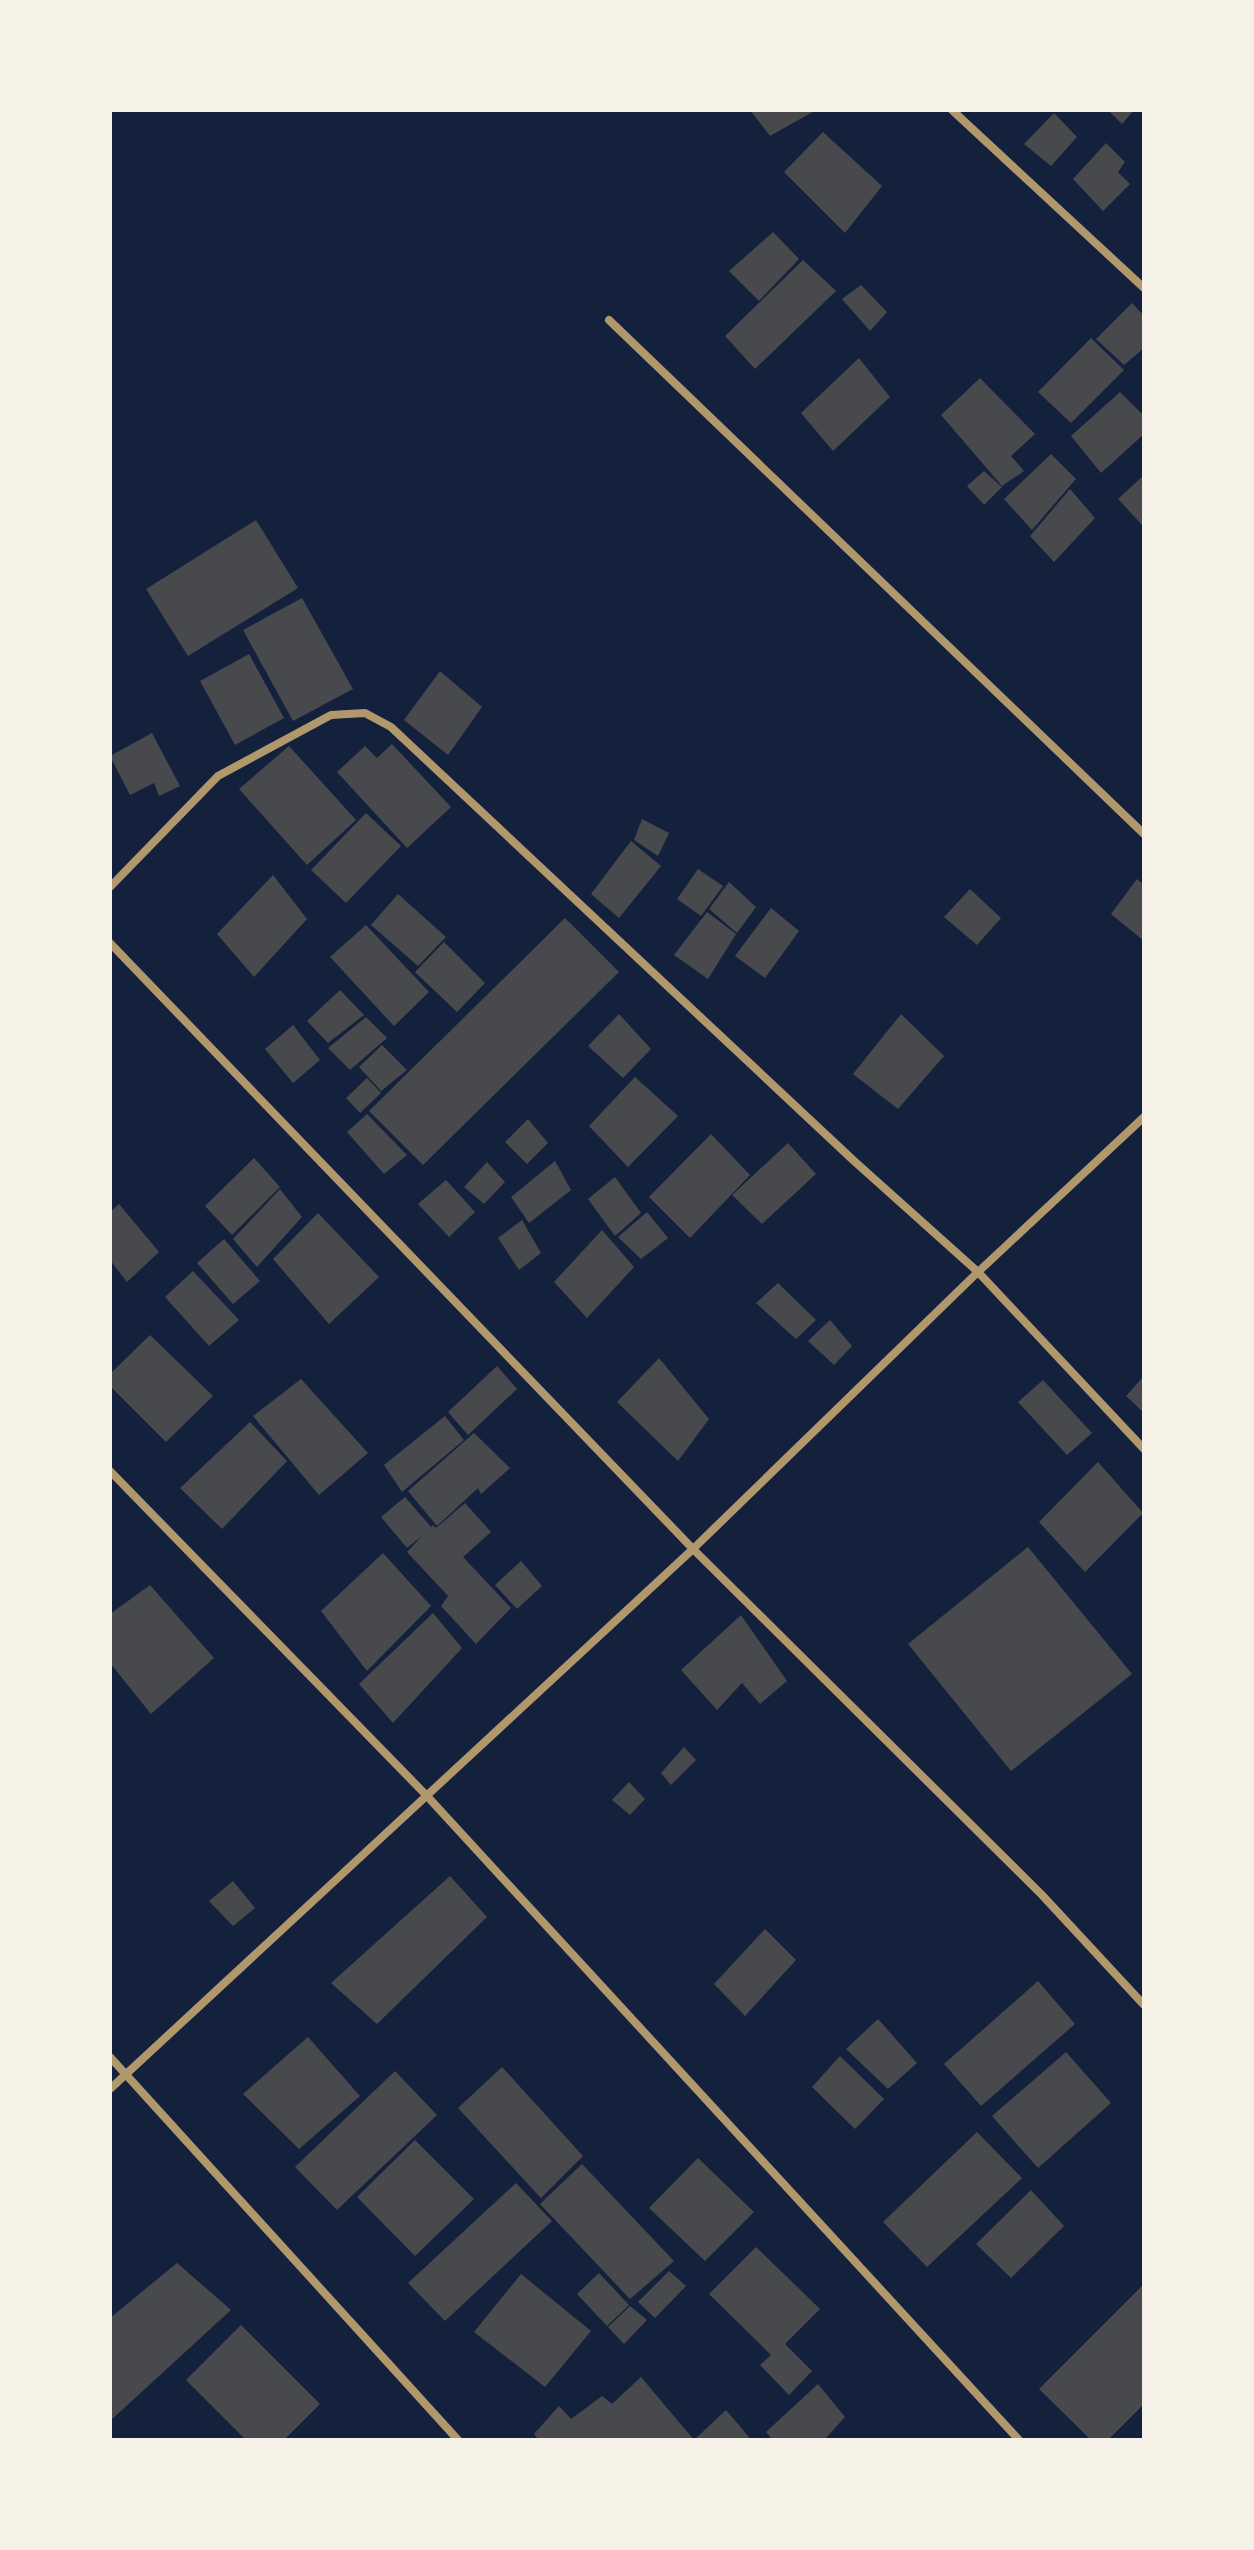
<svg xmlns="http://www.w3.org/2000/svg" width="1254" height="2550" font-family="Spectral,serif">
  <rect width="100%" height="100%" fill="#14213d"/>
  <g fill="#48494c">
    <path d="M 750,110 L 816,110 L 770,136 Z"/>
    <path d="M 1108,110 L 1134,110 L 1122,124 Z"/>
    <path d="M 1054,113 L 1077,137 L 1051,166 L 1024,144 Z"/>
    <path d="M 823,132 L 882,186 L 845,233 L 784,172 Z"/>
    <path d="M 1106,143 L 1125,162 L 1118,172 L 1130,184 L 1103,211 L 1073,179 Z"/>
    <path d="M 773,232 L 799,259 L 759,301 L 729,271 Z"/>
    <path d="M 803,260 L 836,291 L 755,369 L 725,336 Z"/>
    <path d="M 861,285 L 887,312 L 870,331 L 842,299 Z"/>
    <path d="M 1132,303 L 1144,316 L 1144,348 L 1124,365 L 1096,339 Z"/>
    <path d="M 1091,338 L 1124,370 L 1071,423 L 1038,392 Z"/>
    <path d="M 859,358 L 890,397 L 833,451 L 801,413 Z"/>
    <path d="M 980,378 L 1035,434 L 1011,456 L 1024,471 L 1002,486 L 941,415 Z"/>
    <path d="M 1120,392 L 1144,416 L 1144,434 L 1101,473 L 1071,436 Z"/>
    <path d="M 1051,454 L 1076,479 L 1032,530 L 1004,499 Z"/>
    <path d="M 984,471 L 1002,487 L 984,505 L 967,486 Z"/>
    <path d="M 1144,475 L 1144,527 L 1118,499 Z"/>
    <path d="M 1070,489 L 1095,518 L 1054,562 L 1030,536 Z"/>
    <path d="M 256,520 L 298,588 L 188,656 L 146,589 Z"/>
    <path d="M 302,598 L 353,689 L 293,721 L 243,630 Z"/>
    <path d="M 249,654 L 284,718 L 235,745 L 200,681 Z"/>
    <path d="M 440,671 L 482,707 L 448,755 L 404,720 Z"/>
    <path d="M 152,733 L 180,786 L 159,796 L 154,783 L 130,795 L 110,756 Z"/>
    <path d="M 392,744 L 451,807 L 407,848 L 337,772 L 365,746 L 377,758 Z"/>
    <path d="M 289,746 L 356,820 L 307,865 L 239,789 Z"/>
    <path d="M 366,813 L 401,846 L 346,903 L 311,870 Z"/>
    <path d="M 642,819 L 669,833 L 658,856 L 634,840 Z"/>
    <path d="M 631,841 L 661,866 L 619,918 L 591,894 Z"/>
    <path d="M 698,869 L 723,886 L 701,916 L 677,899 Z"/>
    <path d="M 273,875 L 307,919 L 254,977 L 217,934 Z"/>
    <path d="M 1137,879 L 1144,885 L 1144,941 L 1111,914 Z"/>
    <path d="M 729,882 L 756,907 L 737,933 L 709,909 Z"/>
    <path d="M 970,889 L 1001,918 L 977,945 L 944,917 Z"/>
    <path d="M 398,894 L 446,937 L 418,966 L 371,925 Z"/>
    <path d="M 771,908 L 799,931 L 765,978 L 735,956 Z"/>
    <path d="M 707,912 L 736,934 L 708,979 L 674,955 Z"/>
    <path d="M 565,918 L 619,972 L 423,1165 L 369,1111 Z"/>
    <path d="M 366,925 L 429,992 L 394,1026 L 330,957 Z"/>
    <path d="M 444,942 L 485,983 L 457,1012 L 415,972 Z"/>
    <path d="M 340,990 L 364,1015 L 328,1043 L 307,1021 Z"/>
    <path d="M 619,1014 L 651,1049 L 623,1078 L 588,1046 Z"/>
    <path d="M 901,1014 L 944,1056 L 898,1109 L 853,1074 Z"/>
    <path d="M 366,1017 L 387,1038 L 350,1070 L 328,1048 Z"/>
    <path d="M 293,1025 L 320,1060 L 293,1083 L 265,1049 Z"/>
    <path d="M 382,1045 L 407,1070 L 381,1091 L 359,1067 Z"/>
    <path d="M 635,1077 L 678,1116 L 628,1167 L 589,1126 Z"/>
    <path d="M 367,1078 L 381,1093 L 360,1113 L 346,1098 Z"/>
    <path d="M 367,1114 L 407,1155 L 384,1174 L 347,1132 Z"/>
    <path d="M 528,1119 L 548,1143 L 527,1164 L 505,1142 Z"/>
    <path d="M 711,1134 L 750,1175 L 690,1238 L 649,1197 Z"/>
    <path d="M 788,1143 L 816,1174 L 762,1224 L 732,1195 Z"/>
    <path d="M 254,1158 L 280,1187 L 232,1235 L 205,1206 Z"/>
    <path d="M 555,1161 L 571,1190 L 529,1223 L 511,1197 Z"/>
    <path d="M 487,1162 L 505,1182 L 484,1204 L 464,1187 Z"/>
    <path d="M 615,1177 L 641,1213 L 615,1236 L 588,1199 Z"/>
    <path d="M 446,1180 L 475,1212 L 449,1237 L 418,1204 Z"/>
    <path d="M 280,1189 L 302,1217 L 257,1267 L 233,1239 Z"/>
    <path d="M 119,1204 L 159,1252 L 127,1282 L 110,1260 L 110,1212 Z"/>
    <path d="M 647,1212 L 668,1238 L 641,1259 L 618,1237 Z"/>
    <path d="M 318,1213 L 379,1277 L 329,1324 L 273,1259 Z"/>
    <path d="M 522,1220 L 541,1253 L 519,1270 L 498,1238 Z"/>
    <path d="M 602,1230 L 634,1267 L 587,1318 L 554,1282 Z"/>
    <path d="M 224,1239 L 260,1281 L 233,1304 L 197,1263 Z"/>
    <path d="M 193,1271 L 239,1320 L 209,1346 L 165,1297 Z"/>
    <path d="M 778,1283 L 816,1320 L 796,1339 L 756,1303 Z"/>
    <path d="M 830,1320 L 852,1346 L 834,1365 L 808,1341 Z"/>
    <path d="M 150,1335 L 213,1396 L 166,1442 L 110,1386 L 110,1374 Z"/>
    <path d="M 659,1358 L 709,1419 L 678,1461 L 617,1402 Z"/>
    <path d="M 497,1366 L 517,1389 L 468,1435 L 448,1412 Z"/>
    <path d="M 1144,1376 L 1144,1413 L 1126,1396 Z"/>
    <path d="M 301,1379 L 368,1453 L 319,1495 L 253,1416 Z"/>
    <path d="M 1043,1380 L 1092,1433 L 1067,1455 L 1018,1402 Z"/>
    <path d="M 445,1416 L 464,1440 L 402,1492 L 384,1465 Z"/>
    <path d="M 250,1422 L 287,1461 L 222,1529 L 180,1488 Z"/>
    <path d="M 474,1433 L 510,1468 L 481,1494 L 478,1488 L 437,1526 L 408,1491 Z"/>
    <path d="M 1098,1462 L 1143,1513 L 1085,1572 L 1039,1522 Z"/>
    <path d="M 405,1497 L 431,1527 L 433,1525 L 436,1528 L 465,1503 L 491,1532 L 463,1557 L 511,1608 L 476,1644 L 441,1606 L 448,1596 L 407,1552 L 422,1536 L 407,1548 L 381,1517 Z"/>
    <path d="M 1028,1547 L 1132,1674 L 1011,1771 L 908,1644 Z"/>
    <path d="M 383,1553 L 431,1606 L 367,1671 L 321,1611 Z"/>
    <path d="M 521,1561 L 542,1586 L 517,1609 L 495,1585 Z"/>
    <path d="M 150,1585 L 214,1658 L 151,1714 L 110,1663 L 110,1614 Z"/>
    <path d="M 433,1613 L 462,1648 L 393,1723 L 359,1684 Z"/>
    <path d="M 741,1615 L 787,1681 L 760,1704 L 742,1683 L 717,1710 L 681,1670 Z"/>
    <path d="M 684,1747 L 696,1760 L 671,1785 L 661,1773 Z"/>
    <path d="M 629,1782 L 645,1799 L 630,1815 L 612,1800 Z"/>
    <path d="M 450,1876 L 487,1917 L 377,2024 L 331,1983 Z"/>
    <path d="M 233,1881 L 255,1908 L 233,1926 L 209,1901 Z"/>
    <path d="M 765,1929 L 796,1960 L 745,2016 L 714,1984 Z"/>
    <path d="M 1038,1981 L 1075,2024 L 981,2106 L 944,2064 Z"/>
    <path d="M 878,2019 L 917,2063 L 888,2089 L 846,2049 Z"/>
    <path d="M 308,2037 L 360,2096 L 299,2149 L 243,2094 Z"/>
    <path d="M 1066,2052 L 1111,2103 L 1038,2168 L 992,2116 Z"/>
    <path d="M 840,2056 L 884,2099 L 855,2129 L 812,2087 Z"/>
    <path d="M 502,2067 L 583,2156 L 541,2198 L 458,2108 Z"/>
    <path d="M 395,2071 L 437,2115 L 337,2210 L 295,2167 Z"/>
    <path d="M 977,2132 L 1022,2178 L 927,2267 L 883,2222 Z"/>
    <path d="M 415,2140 L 474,2199 L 415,2256 L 357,2197 Z"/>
    <path d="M 698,2158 L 754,2212 L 705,2261 L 649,2208 Z"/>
    <path d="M 582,2164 L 674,2261 L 630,2299 L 540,2204 Z"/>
    <path d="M 516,2183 L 552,2221 L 445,2321 L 408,2283 Z"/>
    <path d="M 1031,2190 L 1064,2226 L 1011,2278 L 976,2244 Z"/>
    <path d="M 756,2247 L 820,2309 L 785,2344 L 812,2371 L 789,2395 L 760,2365 L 771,2355 L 709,2294 Z"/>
    <path d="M 177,2263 L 231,2310 L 110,2421 L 110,2318 Z"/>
    <path d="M 669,2271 L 686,2286 L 655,2318 L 638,2302 Z"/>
    <path d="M 599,2273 L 629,2305 L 607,2326 L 577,2294 Z"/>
    <path d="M 521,2274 L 591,2331 L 545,2387 L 474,2332 Z"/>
    <path d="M 1144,2284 L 1144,2404 L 1108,2440 L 1091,2440 L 1039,2389 Z"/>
    <path d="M 630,2306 L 647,2320 L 624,2344 L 608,2327 Z"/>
    <path d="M 241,2325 L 320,2404 L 284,2440 L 246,2440 L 186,2380 Z"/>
    <path d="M 641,2377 L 694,2440 L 726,2410 L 749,2437 L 745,2440 L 539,2440 L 534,2434 L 559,2406 L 571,2419 L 602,2396 L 612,2404 Z"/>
    <path d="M 818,2384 L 845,2417 L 824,2440 L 773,2440 L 766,2432 Z"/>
  </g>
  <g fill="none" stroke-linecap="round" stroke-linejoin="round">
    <g stroke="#b1986c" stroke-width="8">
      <path d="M 952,110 L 1144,288"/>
      <path d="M 609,320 L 1144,834"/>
      <path d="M 110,887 L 218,776 L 331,715 L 365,713 L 391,727 L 853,1160 L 978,1272 L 1144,1449"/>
      <path d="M 110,943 L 693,1549 L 1042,1895 L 1144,2005"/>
      <path d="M 110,1471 L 427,1796 L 1019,2440"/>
      <path d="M 110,2057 L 458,2440"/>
      <path d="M 110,2089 L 693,1549 L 978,1272 L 1144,1117"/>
    </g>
  </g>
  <rect width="1254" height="2550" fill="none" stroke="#f6f1e7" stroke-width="224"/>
</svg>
